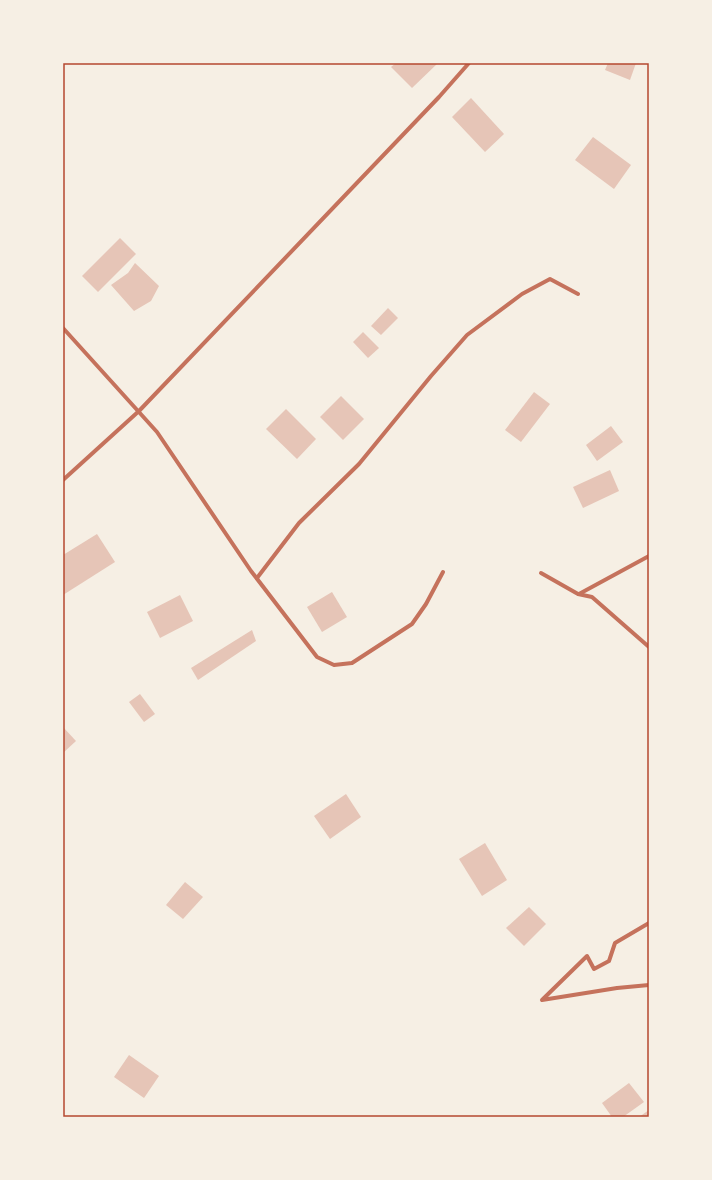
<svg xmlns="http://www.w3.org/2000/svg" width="712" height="1180" font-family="Montserrat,sans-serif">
  <rect width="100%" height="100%" fill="#f6efe4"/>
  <g fill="#e6c5b7">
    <path d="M 396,63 L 438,63 L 412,88 L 391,67 Z"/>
    <path d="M 608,63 L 636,63 L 630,80 L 605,70 Z"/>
    <path d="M 471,98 L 504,134 L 485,152 L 452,117 Z"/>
    <path d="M 593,137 L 631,165 L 614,189 L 575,160 Z"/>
    <path d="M 120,238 L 136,254 L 98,292 L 82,276 Z"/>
    <path d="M 135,263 L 159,286 L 151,301 L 134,311 L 111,285 L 128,273 Z"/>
    <path d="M 388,308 L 398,318 L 381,335 L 371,326 Z"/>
    <path d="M 363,332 L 379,348 L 368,358 L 353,342 Z"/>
    <path d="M 534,392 L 550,404 L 521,442 L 505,430 Z"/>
    <path d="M 341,396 L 364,419 L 343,440 L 320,417 Z"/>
    <path d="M 286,409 L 316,439 L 297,459 L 266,429 Z"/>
    <path d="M 611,426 L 623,442 L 597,461 L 586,445 Z"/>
    <path d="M 610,470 L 619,491 L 583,508 L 573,487 Z"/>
    <path d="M 97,534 L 115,562 L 63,595 L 63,555 Z"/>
    <path d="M 332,592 L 347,617 L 322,632 L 307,607 Z"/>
    <path d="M 180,595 L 193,621 L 160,638 L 147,612 Z"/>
    <path d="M 252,630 L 256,641 L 198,680 L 191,668 Z"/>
    <path d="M 140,694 L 155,714 L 144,722 L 129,702 Z"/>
    <path d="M 63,727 L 76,741 L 63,753 Z"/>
    <path d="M 346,794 L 361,817 L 330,839 L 314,816 Z"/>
    <path d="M 485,843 L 507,880 L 482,896 L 459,859 Z"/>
    <path d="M 185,882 L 203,897 L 183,919 L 166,905 Z"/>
    <path d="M 529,907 L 546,924 L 524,946 L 506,928 Z"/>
    <path d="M 129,1055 L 159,1076 L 144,1098 L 114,1077 Z"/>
    <path d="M 629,1083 L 644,1102 L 623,1117 L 612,1117 L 602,1103 Z"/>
    <path d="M 649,1110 L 649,1117 L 639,1117 Z"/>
  </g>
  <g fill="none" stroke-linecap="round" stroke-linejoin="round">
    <g stroke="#c5725c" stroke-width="4">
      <path d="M 63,328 L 157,432 L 251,571 L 317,657 L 334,665 L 352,663 L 412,624 L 426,604 L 443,572"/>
      <path d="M 63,480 L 139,411 L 439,97 L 469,63"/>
      <path d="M 541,573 L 578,594 L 592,597 L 649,647"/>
      <path d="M 257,578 L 299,523 L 359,464 L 431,376 L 467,335 L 522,294 L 550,279 L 578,294"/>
      <path d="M 579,594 L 649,556"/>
      <path d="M 649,923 L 615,943 L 609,961 L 594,969 L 587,956 L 542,1000 L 617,988 L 649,985"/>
    </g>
  </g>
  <rect width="712" height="1180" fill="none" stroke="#f6efe4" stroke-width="128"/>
  <rect x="64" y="64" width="584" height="1052" fill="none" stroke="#b5482f" stroke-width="1.5"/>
</svg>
